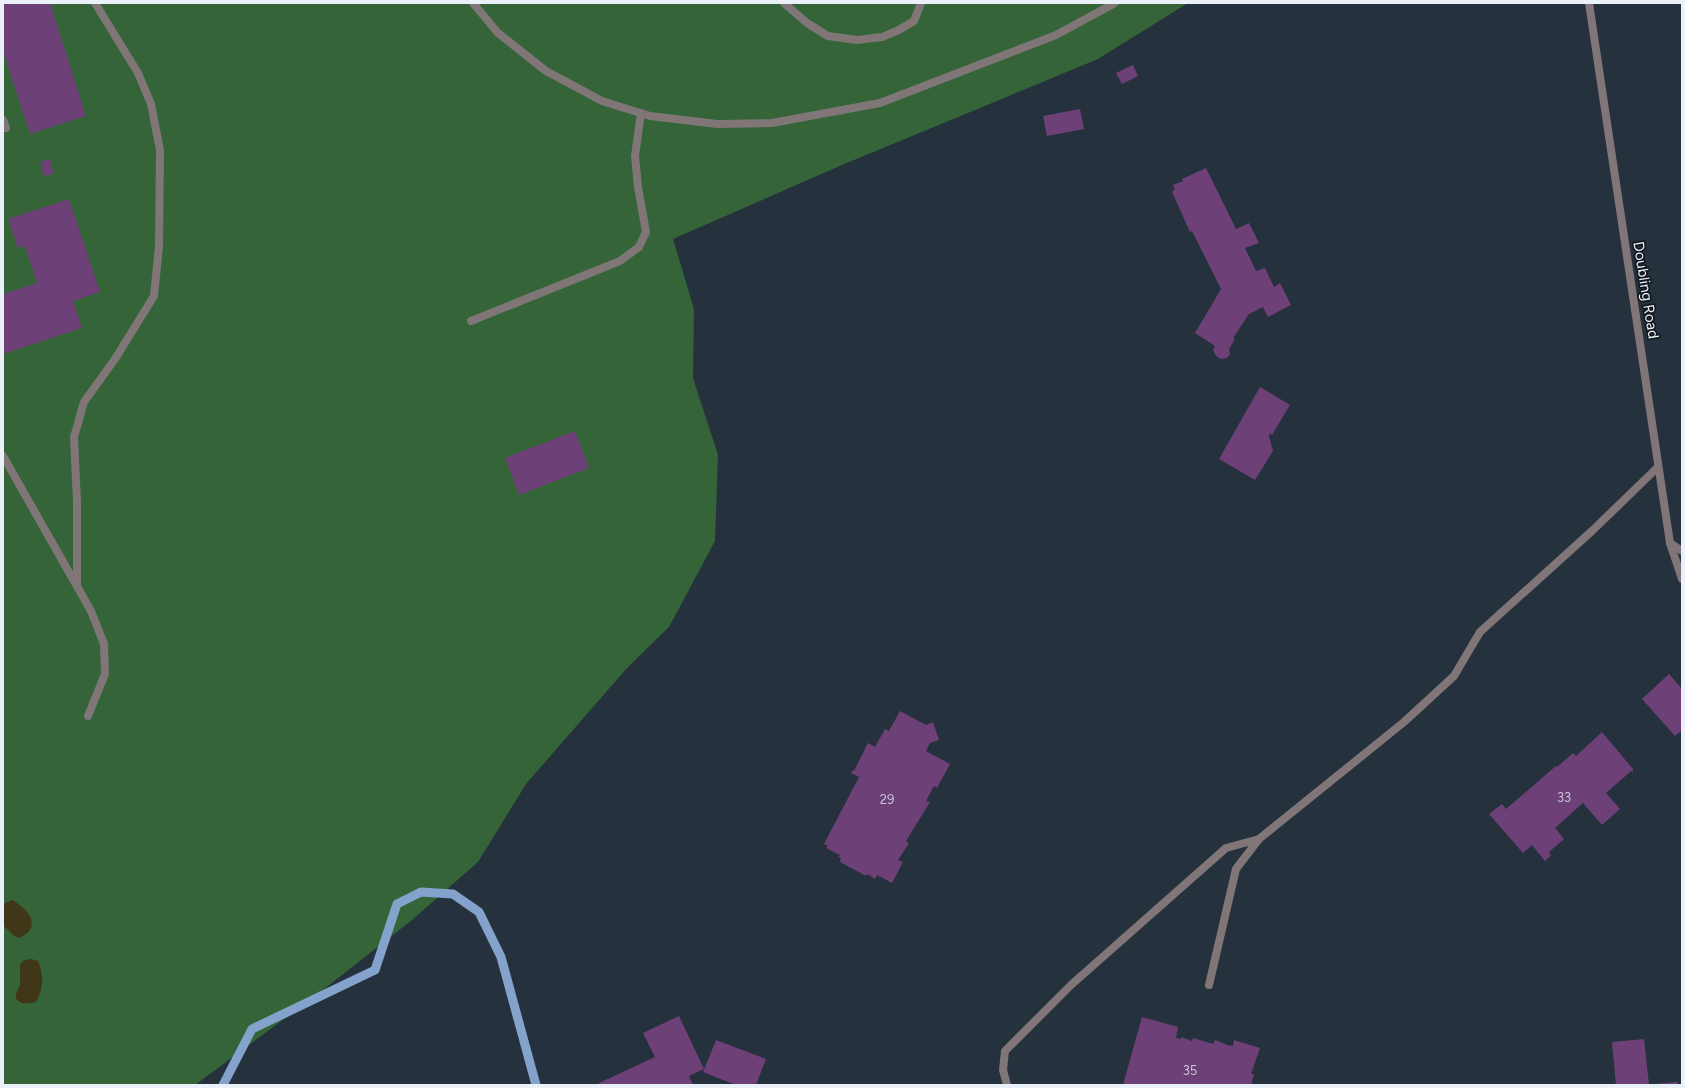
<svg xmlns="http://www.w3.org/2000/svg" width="1685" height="1088" font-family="Figtree,sans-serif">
  <rect width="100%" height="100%" fill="#26313e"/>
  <path fill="#346438" d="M 3,3 L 1188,3 L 1098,59 L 842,165 L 673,239 L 694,309 L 693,378 L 718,455 L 715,541 L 669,627 L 627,668 L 526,784 L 478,862 L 412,920 L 319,993 L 195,1085 L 3,1085 Z"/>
  <g fill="#3f3717">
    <path d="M 12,900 C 29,909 43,927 19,938 L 14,936 L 3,925 L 3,904 Z"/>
    <path d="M 31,959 L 38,961 C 44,976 44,988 36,1002 C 28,1004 22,1005 16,999 L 16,994 L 20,984 L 20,965 L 24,960 Z"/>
  </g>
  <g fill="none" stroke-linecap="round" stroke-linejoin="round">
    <path stroke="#83a2cc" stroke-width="9" d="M 223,1085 L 252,1029 L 375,970 L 397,904 L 421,892 L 453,894 L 479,912 L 501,957 L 536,1085"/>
  </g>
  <g fill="#6d4177">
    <path d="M 3,3 L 50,3 L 86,116 L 30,134 L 3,51 Z"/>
    <path d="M 1133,65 L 1138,76 L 1122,84 L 1116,73 Z"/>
    <path d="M 1080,109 L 1084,129 L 1047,136 L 1043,116 Z"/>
    <path d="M 50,159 L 54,173 L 44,177 L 40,162 Z"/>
    <path d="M 1206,168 L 1236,229 L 1249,223 L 1259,243 L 1245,248 L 1256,271 L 1265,268 L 1274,287 L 1280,283 L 1291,305 L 1268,317 L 1263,307 L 1249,314 L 1233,338 L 1235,339 L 1229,349 L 1230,354 L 1227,358 L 1221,359 L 1216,356 L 1213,350 L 1215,346 L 1195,333 L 1221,289 L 1192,231 L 1190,232 L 1172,192 L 1175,189 L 1173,185 L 1183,181 L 1182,179 Z"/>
    <path d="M 69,199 L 100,292 L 73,301 L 82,328 L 3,354 L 3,294 L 37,283 L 25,246 L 18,248 L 8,219 Z"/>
    <path d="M 1260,387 L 1290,405 L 1272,435 L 1270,433 L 1269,436 L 1273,451 L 1255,480 L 1219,459 Z"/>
    <path d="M 575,431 L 589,468 L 519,495 L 505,458 Z"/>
    <path d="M 1669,674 L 1682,689 L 1682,730 L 1675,736 L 1642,699 Z"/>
    <path d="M 900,711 L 926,725 L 933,722 L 939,740 L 930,743 L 926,751 L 950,764 L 937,788 L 934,786 L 926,801 L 930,802 L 906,841 L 909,843 L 898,860 L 903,862 L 892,883 L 877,875 L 875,879 L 867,874 L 866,876 L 840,862 L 841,858 L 838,857 L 840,855 L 826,848 L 828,846 L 824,844 L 859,777 L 851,773 L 853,770 L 854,771 L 868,743 L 875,747 L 885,729 L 889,731 Z"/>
    <path d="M 1602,732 L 1633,769 L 1633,771 L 1630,772 L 1606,793 L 1620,809 L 1602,825 L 1583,803 L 1555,828 L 1564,839 L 1549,852 L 1551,855 L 1545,861 L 1532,845 L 1523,853 L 1489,814 L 1502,804 L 1506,809 L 1556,766 L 1557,767 L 1573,753 L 1576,756 Z"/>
    <path d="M 679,1016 L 704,1069 L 689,1076 L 693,1085 L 600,1085 L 599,1083 L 655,1057 L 643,1033 Z"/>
    <path d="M 1142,1017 L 1178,1027 L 1176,1038 L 1181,1039 L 1181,1037 L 1192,1041 L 1193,1038 L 1213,1044 L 1215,1040 L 1230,1046 L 1231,1045 L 1233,1046 L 1234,1040 L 1260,1048 L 1251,1074 L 1254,1074 L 1251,1085 L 1123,1085 Z"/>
    <path d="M 1644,1039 L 1649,1085 L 1616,1085 L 1612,1042 Z"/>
    <path d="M 716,1040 L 766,1059 L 756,1085 L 736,1085 L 703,1072 Z"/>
    <path d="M 1677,1082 L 1678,1085 L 1654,1085 L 1654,1084 Z"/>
  </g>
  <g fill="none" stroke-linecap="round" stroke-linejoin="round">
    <g stroke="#807677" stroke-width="8">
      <path d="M 473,3 L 498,33 L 546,71 L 602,101 L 650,116 L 717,124 L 772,123 L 880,103 L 1056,35 L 1115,3"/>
      <path d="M 784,3 L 807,23 L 828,36 L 857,40 L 882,37 L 897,31 L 914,21 L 921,3"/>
      <path d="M 3,120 L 6,128"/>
      <path d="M 471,321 L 620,261 L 639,247 L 646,232 L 638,187 L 635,156 L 641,113"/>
      <path d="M 3,456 L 91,611 L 104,644 L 105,674 L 88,716"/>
      <path d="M 1670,543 L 1682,551"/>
      <path d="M 77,584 L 77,502 L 74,437 L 84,402 L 115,359 L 154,296 L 159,246 L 160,150 L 151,104 L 138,73 L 95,3"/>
      <path d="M 1209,985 L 1236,869 L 1259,839 L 1404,722 L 1454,676 L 1480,632 L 1593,530 L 1658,467"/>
      <path d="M 1007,1085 L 1003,1070 L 1005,1051 L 1071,985 L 1226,848 L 1259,839"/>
    </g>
    <path stroke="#807677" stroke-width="8" d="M 1589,3 L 1670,543 L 1682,579"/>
  </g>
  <g text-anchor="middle" stroke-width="3.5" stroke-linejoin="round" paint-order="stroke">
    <g font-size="13" fill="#cbc5d8">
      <text x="1564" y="802">33</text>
      <text x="887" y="804">29</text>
      <text x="1190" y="1075">35</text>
    </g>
    <g font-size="15" fill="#eaf1f9" stroke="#13181e">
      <text transform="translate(1646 290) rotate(81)" y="5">Doubling Road</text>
    </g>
  </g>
  <rect width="1685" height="1088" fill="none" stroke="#eaf1f9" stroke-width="8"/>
</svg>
